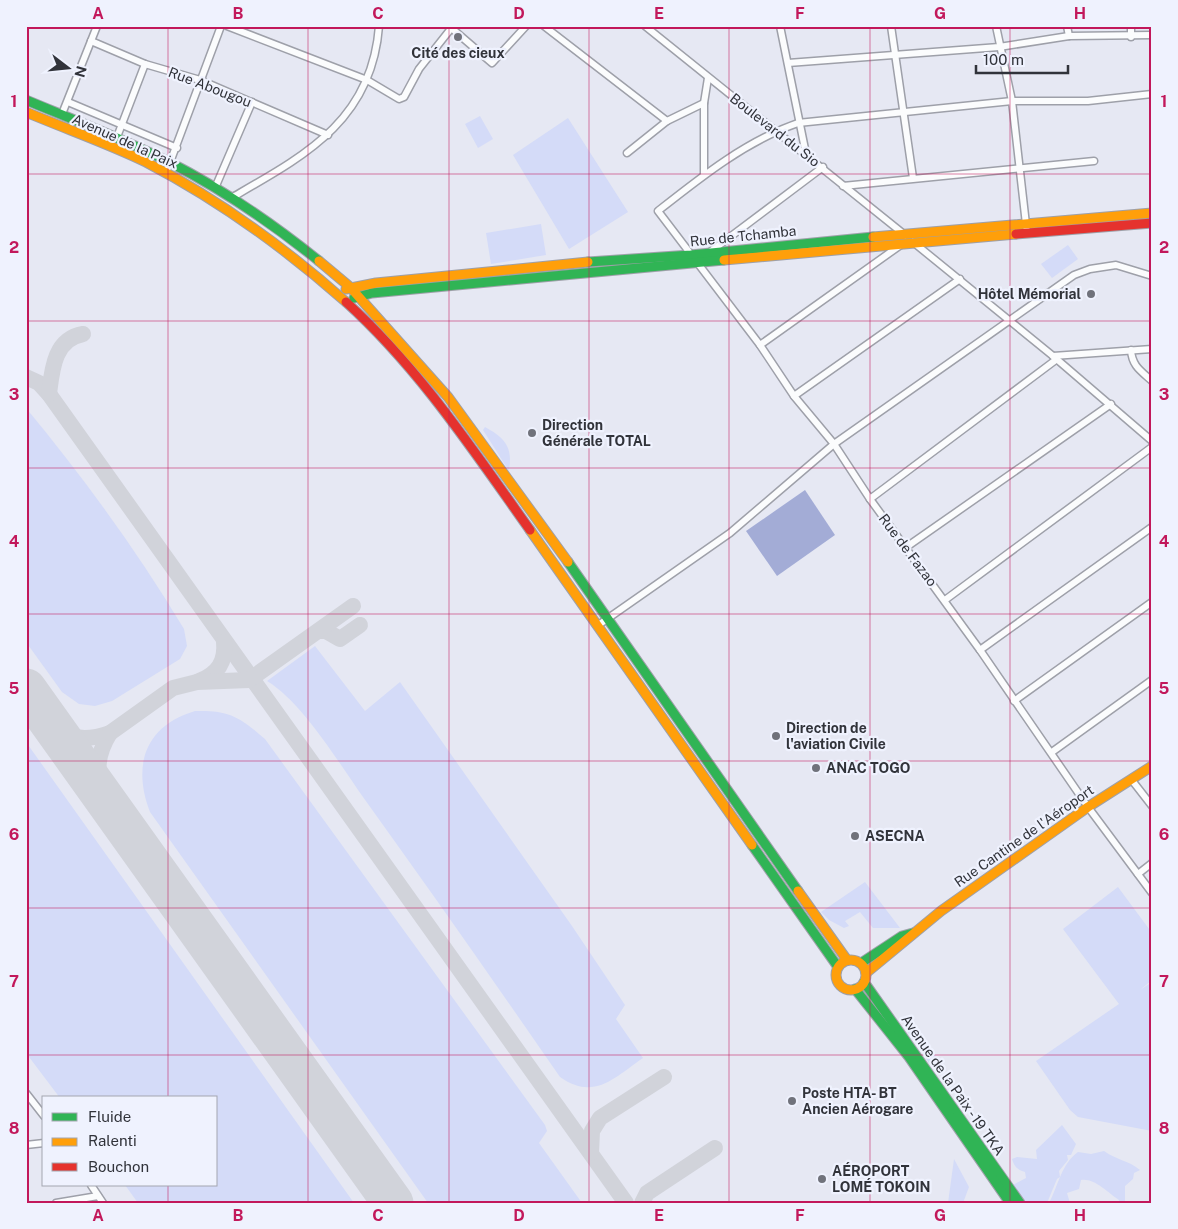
<svg xmlns="http://www.w3.org/2000/svg" width="1178" height="1229" font-family="'Public Sans',sans-serif">
  <rect width="100%" height="100%" fill="#e6e8f3"/>
  <g fill="#d4dbf8">
    <path d="M 480,116 L 493,139 L 478,148 L 465,124 Z"/>
    <path d="M 568,118 L 628,212 L 569,249 L 513,155 Z"/>
    <path d="M 541,224 L 546,255 L 491,264 L 486,233 Z"/>
    <path d="M 1068,245 L 1078,259 L 1052,278 L 1041,264 Z"/>
    <path d="M 26,408 C 84,478 137,551 184,629 L 187,646 L 180,659 L 112,701 L 95,706 L 79,704 L 62,692 L 26,642 Z"/>
    <path d="M 485,427 C 505,438 513,447 509,471 L 483,430 Z"/>
    <path d="M 315,646 L 365,711 L 400,682 L 572,926 L 625,1005 L 616,1019 L 643,1058 C 614,1078 594,1101 560,1077 C 495,983 430,890 363,797 C 339,763 302,702 267,681 Z"/>
    <path d="M 195,711 C 229,710 240,717 265,739 L 545,1125 L 547,1131 L 539,1143 L 582,1203 L 428,1203 L 150,812 C 132,765 145,726 195,711 Z"/>
    <path d="M 26,742 L 354,1203 L 138,1203 L 125,1185 L 216,1185 L 216,1098 L 60,1098 L 26,1053 Z"/>
    <path d="M 865,882 L 900,928 L 873,928 L 860,912 L 845,921 L 849,926 L 844,928 L 829,920 L 821,912 Z"/>
    <path d="M 1118,887 L 1152,933 L 1152,980 L 1140,990 L 1152,982 L 1152,1131 L 1078,1117 L 1070,1110 L 1036,1061 L 1119,1004 L 1063,929 Z"/>
    <path d="M 915,1028 L 941,1063 L 933,1069 L 908,1032 Z"/>
    <path d="M 1062,1125 L 1076,1144 L 1071,1155 L 1067,1155 L 1068,1160 L 1059,1171 L 1060,1177 L 1057,1179 L 1047,1203 L 1022,1203 L 1011,1186 L 1026,1178 L 1025,1172 C 1017,1170 1014,1166 1012,1159 L 1017,1157 L 1037,1159 L 1036,1150 Z"/>
    <path d="M 1104,1151 C 1116,1160 1128,1160 1140,1170 L 1134,1173 L 1133,1179 L 1125,1186 L 1125,1203 L 1119,1203 L 1119,1200 C 1108,1193 1095,1178 1081,1180 L 1079,1189 L 1067,1193 L 1070,1203 L 1049,1203 C 1058,1186 1062,1163 1078,1152 L 1091,1154 Z"/>
    <path d="M 954,1159 L 969,1187 L 963,1203 L 948,1203 Z"/>
  </g>
  <path fill="#a3acd6" d="M 805,490 L 835,535 L 777,576 L 746,531 Z"/>
  <g fill="none" stroke-linecap="round" stroke-linejoin="round">
    <g stroke="#d1d3da" stroke-width="16">
      <path d="M 26,377 L 39,383 L 49,394 L 626,1203"/>
      <path d="M 49,394 C 52,370 54,339 83,334"/>
      <path d="M 319,631 L 326,631 L 340,639 L 360,625"/>
      <path d="M 199,681 C 218,674 226,661 224,642"/>
      <path d="M 43,713 C 65,737 78,744 110,733 C 93,760 96,781 112,807"/>
      <path d="M 110,733 L 173,688 L 197,682 L 249,680 L 353,606"/>
      <path d="M 591,1153 L 592,1131 L 600,1118 L 664,1077"/>
      <path d="M 642,1203 L 647,1193 L 715,1148"/>
    </g>
    <path stroke="#d1d3da" stroke-width="41" d="M 26,689 L 393,1203"/>
    <defs>
      <g id="street">
        <path d="M 227,26 L 367,80 L 399,99 L 404,97 L 419,69 L 453,26"/>
        <path d="M 449,26 L 492,63 L 526,26"/>
        <path d="M 544,26 L 667,121"/>
        <path d="M 645,26 L 905,235"/>
        <path d="M 780,26 L 806,154"/>
        <path d="M 891,26 L 913,178"/>
        <path d="M 996,26 L 1012,101 L 1027,233"/>
        <path d="M 1067,26 L 1069,36"/>
        <path d="M 1131,26 L 1131,37"/>
        <path d="M 91,41 L 145,64 L 200,80 L 328,135"/>
        <path d="M 788,63 L 999,47 L 1069,36 L 1152,35"/>
        <path d="M 1152,94 L 1088,101 L 1012,101 L 798,123 C 746,141 701,177 658,211 L 760,345 L 794,396 L 834,444 L 870,499 L 980,650 L 1088,807 L 1152,893"/>
        <path d="M 68,102 L 177,148"/>
        <path d="M 62,114 L 97,26"/>
        <path d="M 117,137 L 145,64"/>
        <path d="M 627,153 L 667,121 L 704,103"/>
        <path d="M 166,173 L 221,26"/>
        <path d="M 704,174 L 704,103 L 708,78"/>
        <path d="M 843,186 L 1094,161"/>
        <path d="M 215,188 L 252,102"/>
        <path d="M 231,198 C 304,156 372,121 379,26"/>
        <path d="M 913,242 L 1053,356 L 1152,441"/>
        <path d="M 710,252 L 823,167"/>
        <path d="M 760,345 L 902,244"/>
        <path d="M 1131,350 C 1132,366 1141,371 1152,381"/>
        <path d="M 1053,356 L 1152,349"/>
        <path d="M 794,396 L 960,279"/>
        <path d="M 870,499 L 1057,359"/>
        <path d="M 905,548 L 1111,404"/>
        <path d="M 945,600 L 1152,447"/>
        <path d="M 597,626 L 730,533 L 834,444 L 1074,275 L 1090,269 L 1116,265 L 1152,276"/>
        <path d="M 980,650 L 1152,527"/>
        <path d="M 1014,701 L 1152,602"/>
        <path d="M 1052,752 L 1152,680"/>
        <path d="M 1131,779 L 1152,806"/>
        <path d="M 1138,874 L 1152,863"/>
        <path d="M 26,1093 L 44,1116"/>
        <path d="M 26,1145 L 44,1143"/>
        <path d="M 91,1185 L 103,1203"/>
        <path d="M 56,1203 L 98,1196"/>
      </g>
      <g id="fast">
        <path d="M 26,100 C 74,120 123,139 169,162 C 222,189 273,224 319,261"/>
        <path d="M 588,262 L 691,255 L 873,237"/>
        <path d="M 354,298 L 372,293 L 724,260"/>
        <path d="M 568,562 L 798,891"/>
        <path d="M 752,845 L 838,967"/>
        <path d="M 861,963 L 902,936 L 913,933"/>
        <path d="M 864,982 L 1020,1203"/>
        <path d="M 855,989 L 909,1057 L 1010,1203"/>
      </g>
      <g id="slow">
        <path d="M 26,112 C 66,129 107,143 146,162 C 219,200 284,247 346,302"/>
        <path d="M 873,237 L 1152,213"/>
        <path d="M 724,260 L 1016,234"/>
        <path d="M 319,261 L 350,287 L 448,397 L 568,562"/>
        <path d="M 346,289 L 376,283 L 588,262"/>
        <path d="M 530,530 L 752,845"/>
        <path d="M 798,891 L 847,960"/>
        <circle cx="851" cy="975" r="15"/>
        <path d="M 866,973 L 941,911 L 1088,807 L 1152,766"/>
      </g>
      <g id="jam">
        <path d="M 1016,234 L 1152,223"/>
        <path d="M 346,302 C 419,368 473,450 530,530"/>
      </g>
    </defs>
    <use href="#street" stroke="#9ea0a9" stroke-width="9"/>
    <use href="#fast" stroke="#9ea0a9" stroke-width="11"/>
    <use href="#slow" stroke="#9ea0a9" stroke-width="11"/>
    <use href="#jam" stroke="#9ea0a9" stroke-width="11"/>
    <use href="#street" stroke="#fbfcfd" stroke-width="6"/>
    <use href="#fast" stroke="#30b455" stroke-width="9"/>
    <use href="#slow" stroke="#ff9f0a" stroke-width="9"/>
    <use href="#jam" stroke="#e5322d" stroke-width="9"/>
  </g>
  <path fill="none" stroke="#c2185b" stroke-width="1" stroke-opacity="0.55" d="M 168,26 L 168,1098M 308,26 L 308,1203M 449,26 L 449,1203M 589,26 L 589,1203M 729,26 L 729,1203M 870,26 L 870,1203M 1010,26 L 1010,1203M 26,174 L 1152,174M 26,321 L 1152,321M 26,468 L 1152,468M 26,614 L 1152,614M 26,761 L 1152,761M 26,908 L 1152,908M 26,1055 L 1152,1055M 168,1185 L 168,1203"/>
  <g fill="#70727b" stroke="#eff2fe" stroke-width="2">
    <circle cx="458" cy="37" r="5"/>
    <circle cx="1091" cy="294" r="5"/>
    <circle cx="532" cy="433" r="5"/>
    <circle cx="776" cy="736" r="5"/>
    <circle cx="816" cy="768" r="5"/>
    <circle cx="855" cy="836" r="5"/>
    <circle cx="792" cy="1101" r="5"/>
    <circle cx="822" cy="1179" r="5"/>
  </g>
  <g text-anchor="middle" stroke-width="4.5" stroke-linejoin="round" paint-order="stroke">
    <g font-size="14" font-weight="bold" fill="#31333a" stroke="#eff2fe" text-anchor="start">
      <text x="458" y="58" text-anchor="middle">Cité des cieux</text>
      <text x="1081" y="299" text-anchor="end">Hôtel Mémorial</text>
      <text x="542" y="430">Direction<tspan x="542" dy="16">Générale TOTAL</tspan></text>
      <text x="786" y="733">Direction de<tspan x="786" dy="16">l'aviation Civile</tspan></text>
      <text x="826" y="773">ANAC TOGO</text>
      <text x="865" y="841">ASECNA</text>
      <text x="802" y="1098">Poste HTA- BT<tspan x="802" dy="16">Ancien Aérogare</tspan></text>
      <text x="832" y="1176">AÉROPORT<tspan x="832" dy="16">LOMÉ TOKOIN</tspan></text>
    </g>
    <g font-size="14" fill="#31333a" stroke="#eff2fe">
      <text transform="translate(210 87) rotate(21)" y="5">Rue Abougou</text>
      <text transform="translate(775 130) rotate(38)" y="5">Boulevard du Sio</text>
      <text transform="translate(125 141) rotate(24)" y="5">Avenue de la Paix</text>
      <text transform="translate(743 236) rotate(-6)" y="5">Rue de Tchamba</text>
      <text transform="translate(908 550) rotate(53)" y="5">Rue de Fazao</text>
      <text transform="translate(1024 836) rotate(-35)" y="5">Rue Cantine de l'Aéroport</text>
      <text transform="translate(953 1085) rotate(55)" y="5">Avenue de la Paix - 19 TKA</text>
    </g>
  </g>
  <rect width="1178" height="1229" fill="none" stroke="#eff2fe" stroke-width="55"/>
  <rect x="42" y="1096" width="175" height="90" fill="#eff2fe" stroke="#a3a6b0"/>
  <rect x="52" y="1113" width="25" height="8" fill="#30b455" stroke="#a3a6b0"/>
  <text x="88" y="1122" font-size="15" fill="#31333a">Fluide</text>
  <rect x="52" y="1138" width="25" height="8" fill="#ff9f0a" stroke="#a3a6b0"/>
  <text x="88" y="1146" font-size="15" fill="#31333a">Ralenti</text>
  <rect x="52" y="1163" width="25" height="8" fill="#e5322d" stroke="#a3a6b0"/>
  <text x="88" y="1172" font-size="15" fill="#31333a">Bouchon</text>
  <g transform="translate(68 68) rotate(106)" stroke="#eff2fe" stroke-width="4" paint-order="stroke">
  <path d="M0-4L9 19L0 12L-9 19Z" fill="#31333a"/>
  <text y="-8" font-size="14" font-weight="bold" text-anchor="middle" fill="#31333a">N</text>
  </g>
  <path d="M976 65v8h92v-8" fill="none" stroke="#31333a" stroke-width="2.5"/>
  <text x="983" y="65" font-size="15" fill="#31333a" stroke="#eff2fe" stroke-width="4" paint-order="stroke">100 m</text>
  <rect x="28" y="28" width="1122" height="1174" fill="none" stroke="#c2185b" stroke-width="2"/>
  <g font-size="16" text-anchor="middle" font-weight="bold" fill="#c2185b">
    <text x="98" y="19">A</text>
    <text x="238" y="19">B</text>
    <text x="378" y="19">C</text>
    <text x="519" y="19">D</text>
    <text x="659" y="19">E</text>
    <text x="800" y="19">F</text>
    <text x="940" y="19">G</text>
    <text x="1080" y="19">H</text>
    <text x="14" y="107">1</text>
    <text x="1164" y="107">1</text>
    <text x="14" y="253">2</text>
    <text x="1164" y="253">2</text>
    <text x="14" y="400">3</text>
    <text x="1164" y="400">3</text>
    <text x="14" y="547">4</text>
    <text x="1164" y="547">4</text>
    <text x="14" y="694">5</text>
    <text x="1164" y="694">5</text>
    <text x="14" y="840">6</text>
    <text x="1164" y="840">6</text>
    <text x="14" y="987">7</text>
    <text x="1164" y="987">7</text>
    <text x="14" y="1134">8</text>
    <text x="1164" y="1134">8</text>
    <text x="98" y="1221">A</text>
    <text x="238" y="1221">B</text>
    <text x="378" y="1221">C</text>
    <text x="519" y="1221">D</text>
    <text x="659" y="1221">E</text>
    <text x="800" y="1221">F</text>
    <text x="940" y="1221">G</text>
    <text x="1080" y="1221">H</text>
  </g>
</svg>
